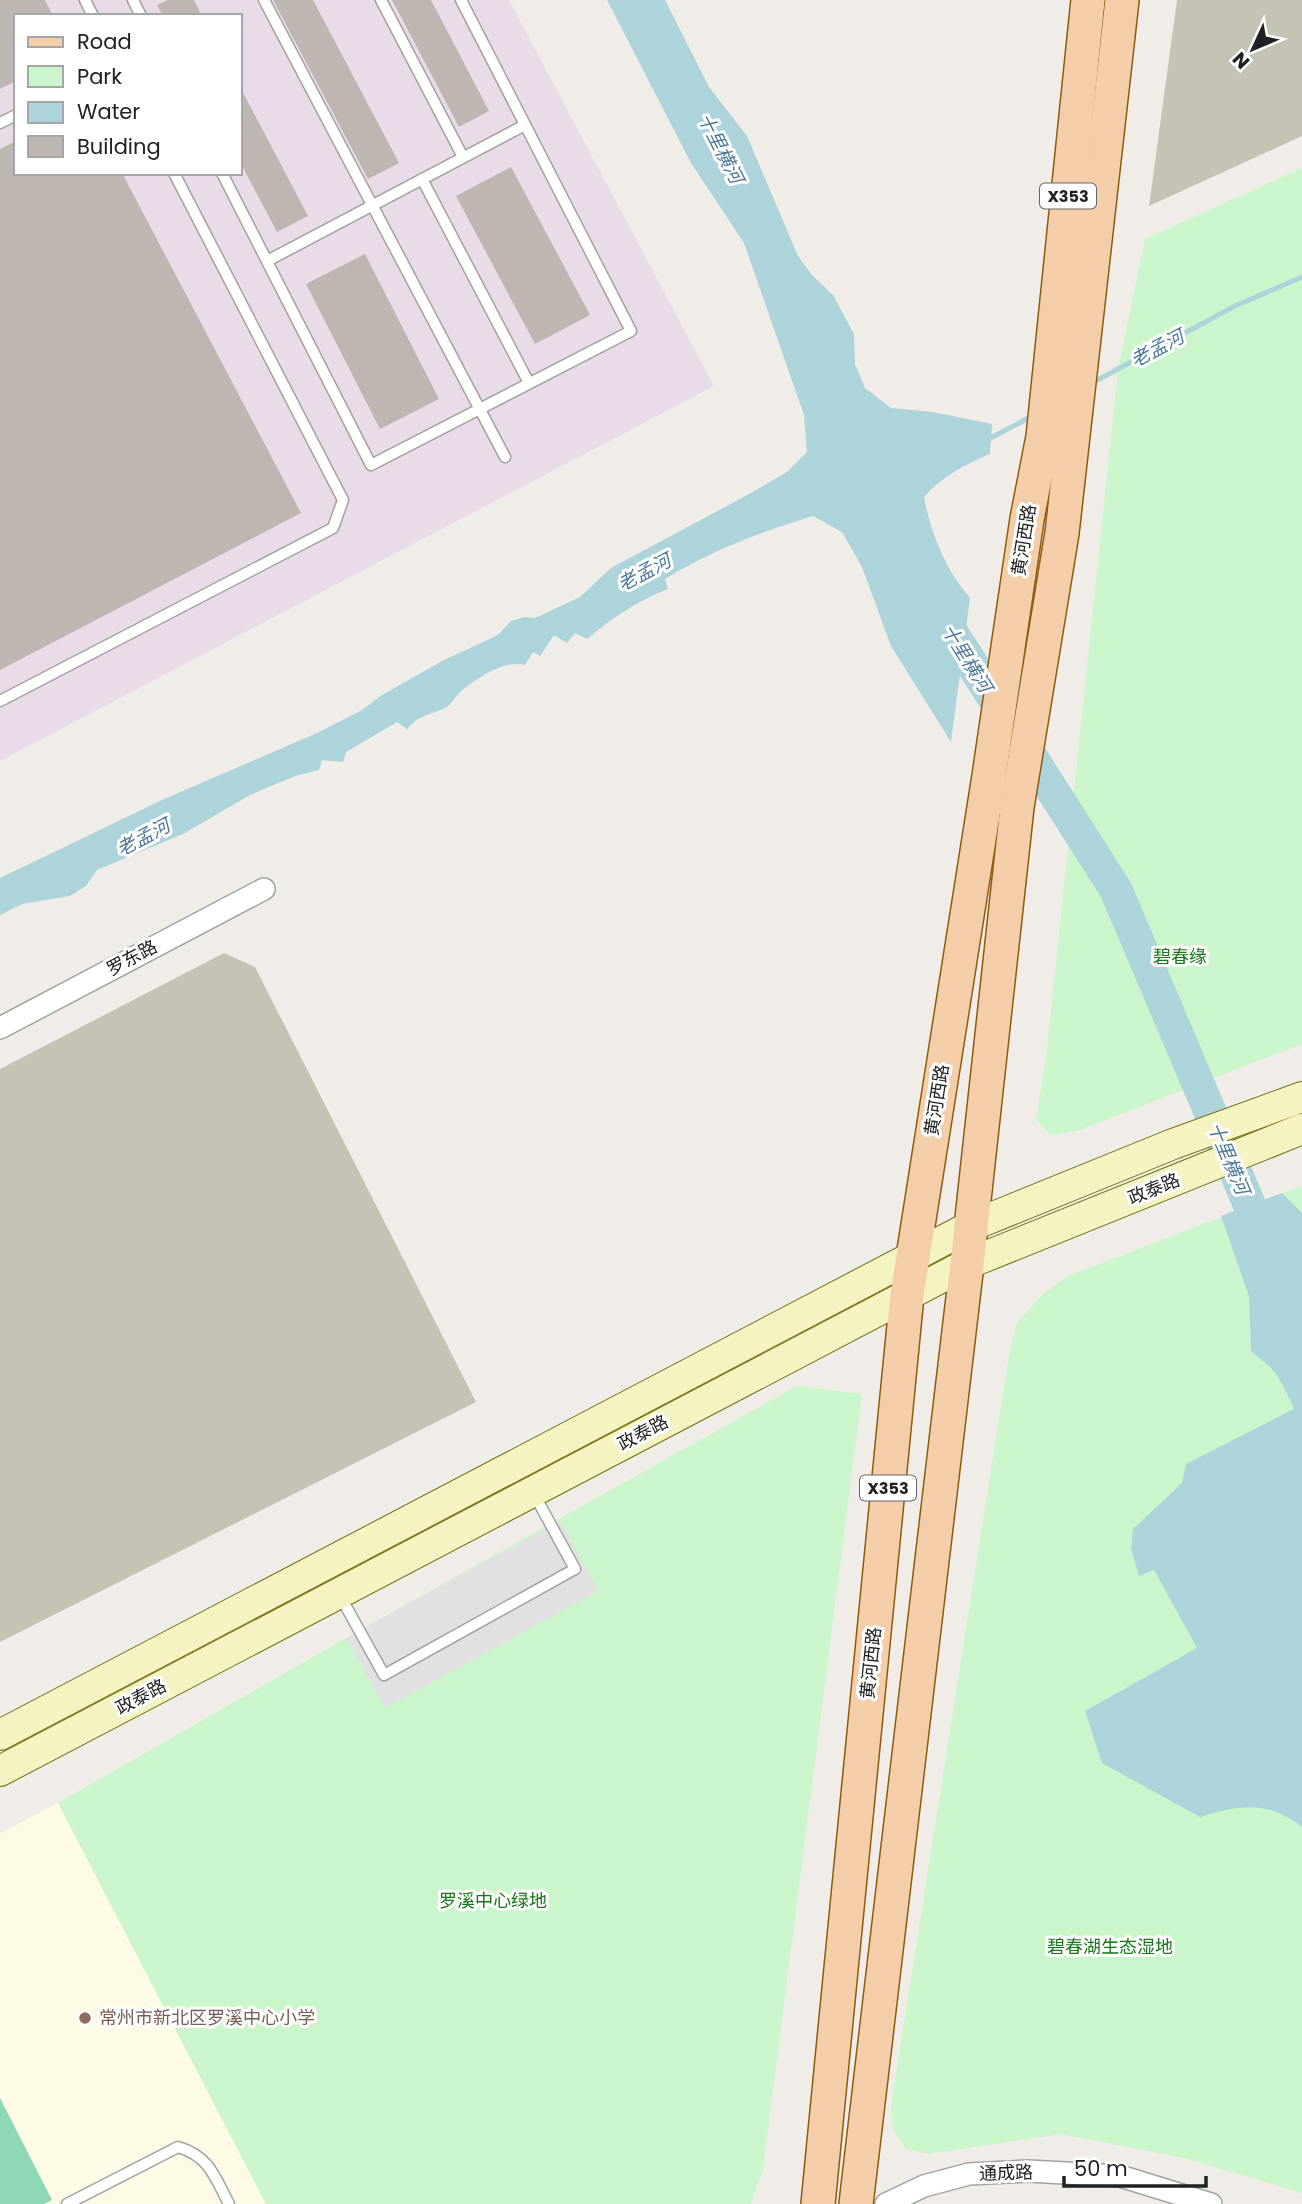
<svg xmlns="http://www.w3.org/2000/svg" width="1302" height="2204" font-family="Poppins,'Noto Sans SC',sans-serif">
  <rect width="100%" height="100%" fill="#f0ede8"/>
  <path fill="#e9dbe7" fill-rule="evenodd" d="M 0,0 L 509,0 L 714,386 L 0,761 ZM 16,16 L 240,16 L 240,173 L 16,173 Z"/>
  <path fill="#fdfbe5" d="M 58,1803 L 266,2204 L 0,2204 L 0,1833 Z"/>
  <g fill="#c4c3b4">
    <path d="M 1177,0 L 1302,0 L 1302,136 L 1149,206 Z"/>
    <path d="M 224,953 L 255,967 L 476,1402 L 0,1642 L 0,1069 Z"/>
  </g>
  <g fill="#cbf5ca">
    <path d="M 1302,168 L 1302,1044 L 1077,1131 L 1051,1135 L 1036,1119 L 1046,1058 L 1118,370 L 1145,239 Z"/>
    <path d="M 1302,1186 L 1302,2193 L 1184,2158 L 1061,2134 L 928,2154 L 906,2149 L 893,2130 L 891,2106 L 1010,1349 L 1017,1323 L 1043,1294 L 1066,1277 Z"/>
    <path d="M 797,1386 L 862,1394 L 763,2169 L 751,2204 L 266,2204 L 58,1803 L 346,1638 Z"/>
  </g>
  <path fill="#8ed8b5" d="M 0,2098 L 52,2200 L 44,2204 L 0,2204 Z"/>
  <path fill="#e1e1e1" d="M 560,1521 L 599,1591 L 385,1708 L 346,1638 Z"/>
  <g fill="#add4da">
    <path d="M 607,0 L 665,0 L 709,87 L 747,136 L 798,256 L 812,275 L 833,295 L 854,334 L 855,364 L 865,388 L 891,408 L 933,412 L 992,424 L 990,454 C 966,464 941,477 924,497 C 931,534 945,569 970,598 L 951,742 L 891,646 L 862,567 L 842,532 L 813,516 C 763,531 710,551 665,579 L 668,589 C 635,602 614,617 587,639 L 575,633 L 567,643 L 554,635 L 540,656 L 533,652 L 525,665 C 504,659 476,679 460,692 C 455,696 452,705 445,708 C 428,716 422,713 407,729 L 397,722 L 346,752 L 343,762 L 322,760 L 319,770 L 295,776 L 250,795 L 183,834 L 97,870 L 86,886 L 70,896 L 22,904 L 0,915 L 0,878 L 162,800 L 317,733 L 362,710 L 382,695 L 442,661 L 498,635 L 511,621 L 524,617 L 535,618 L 580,597 L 611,568 L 751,493 L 787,472 L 807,452 L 804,415 L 744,243 L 691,163 Z"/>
    <path d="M 1282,1193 L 1302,1213 L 1302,1827 C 1267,1800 1239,1805 1200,1817 L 1102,1763 L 1085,1711 L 1197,1648 L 1154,1570 L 1139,1576 L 1131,1549 L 1133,1529 L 1182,1483 L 1186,1464 L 1294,1409 C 1288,1395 1282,1381 1272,1369 C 1266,1362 1258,1358 1251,1351 L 1249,1296 L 1221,1216 Z"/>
  </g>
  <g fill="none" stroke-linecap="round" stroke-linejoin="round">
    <g stroke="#add4da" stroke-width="5">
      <path d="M 1092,383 L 1235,306 L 1302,277"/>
      <path d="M 987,440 L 1034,415"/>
    </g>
    <path stroke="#add4da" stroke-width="33" d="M 940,614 L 1116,890 L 1258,1225 L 1302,1308"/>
  </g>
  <g fill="#beb6b1">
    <path d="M 0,0 L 45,0 L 53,16 L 16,16 L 16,81 L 0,89 Z"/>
    <path d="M 168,0 L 194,0 L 202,16 L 163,16 L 157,5 Z"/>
    <path d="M 273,0 L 313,0 L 399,163 L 368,179 Z"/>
    <path d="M 392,0 L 431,0 L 489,111 L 459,127 Z"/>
    <path d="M 240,87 L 308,216 L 277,232 L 240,162 Z"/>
    <path d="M 16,141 L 16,173 L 122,173 L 301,513 L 0,670 L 0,149 Z"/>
    <path d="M 511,167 L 590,315 L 535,344 L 456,196 Z"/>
    <path d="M 365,254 L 439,399 L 380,429 L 306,284 Z"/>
  </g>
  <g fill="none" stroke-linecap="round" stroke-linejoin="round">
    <defs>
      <g id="service">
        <path d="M 85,0 L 93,16"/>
        <path d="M 133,0 L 141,16"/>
        <path d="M 264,0 L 505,457"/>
        <path d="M 381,0 L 463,157"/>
        <path d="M 0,123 L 16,115"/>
        <path d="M 222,173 L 371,465 L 631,331 L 461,0"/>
        <path d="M 422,179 L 529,383"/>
        <path d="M 267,261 L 525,125"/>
        <path d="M 0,701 L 333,528 L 343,500 L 174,173"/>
        <path d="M 339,1594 L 384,1675 L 575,1569 L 534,1494"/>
        <path d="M 67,2204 L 178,2147 C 209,2156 215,2177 229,2204"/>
      </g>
      <g id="minor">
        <path d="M 0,1028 L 264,889"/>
        <path d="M 886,2204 L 924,2186 L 969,2174 L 1028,2171 L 1120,2176 L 1211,2204"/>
      </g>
      <g id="secondary">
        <path d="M 0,1735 L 971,1226 L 1173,1144 L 1302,1097"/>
        <path d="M 0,1771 L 967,1264 L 1302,1129"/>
      </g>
      <g id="primary">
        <path d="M 818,2204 L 907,1295 L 989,776 L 1027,519 L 1043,437 L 1088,0"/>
        <path d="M 856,2204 L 967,1264 L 1017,807 L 1062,533 L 1122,0"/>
      </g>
    </defs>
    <use href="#service" stroke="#a2a2a2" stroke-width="13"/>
    <use href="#minor" stroke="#a2a2a2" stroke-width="24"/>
    <use href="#secondary" stroke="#6f710f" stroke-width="32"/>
    <use href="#primary" stroke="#905a0d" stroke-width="36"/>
    <use href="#service" stroke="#fff" stroke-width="10"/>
    <use href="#minor" stroke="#fff" stroke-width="21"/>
    <use href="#secondary" stroke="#f5f3c2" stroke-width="30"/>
    <use href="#primary" stroke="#f4cea9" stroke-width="33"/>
  </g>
  <circle fill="#8d6e63" stroke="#fff" stroke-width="2.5" cx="85" cy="2018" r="7"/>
  <g text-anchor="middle" stroke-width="6" stroke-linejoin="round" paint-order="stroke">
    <g fill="#fff" stroke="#646464" stroke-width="2">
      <rect x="1040" y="183.5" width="56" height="25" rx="5"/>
      <rect x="860" y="1475.5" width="56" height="25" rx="5"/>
    </g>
    <g font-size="16" font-weight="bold" fill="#212121">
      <text x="1068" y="202">X353</text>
      <text x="888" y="1494">X353</text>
    </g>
    <g font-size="18" fill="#212121" stroke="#fff">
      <text transform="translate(1024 540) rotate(-81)" y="6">黄河西路</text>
      <text transform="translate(132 958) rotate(-28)" y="6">罗东路</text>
      <text transform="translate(937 1100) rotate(-81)" y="6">黄河西路</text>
      <text transform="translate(1154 1189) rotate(-22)" y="6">政泰路</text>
      <text transform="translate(643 1433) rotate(-28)" y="6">政泰路</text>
      <text transform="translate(871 1663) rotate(-84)" y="6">黄河西路</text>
      <text transform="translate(141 1697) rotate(-28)" y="6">政泰路</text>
      <text transform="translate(1006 2173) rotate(-2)" y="6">通成路</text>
    </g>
    <g font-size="18" fill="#167816" stroke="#fff">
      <text x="1180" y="963">碧春缘</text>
      <text x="493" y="1907">罗溪中心绿地</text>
      <text x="1110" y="1953">碧春湖生态湿地</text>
    </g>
    <g font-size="18" fill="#785e54" stroke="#fff" text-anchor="start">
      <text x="99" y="2024">常州市新北区罗溪中心小学</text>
    </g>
    <g font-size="19" font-style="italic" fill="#4e7a9a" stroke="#fff">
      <text transform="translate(721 148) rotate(63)" y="7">十里横河</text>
      <text transform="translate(1157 348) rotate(-28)" y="7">老孟河</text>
      <text transform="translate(644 572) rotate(-28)" y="7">老孟河</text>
      <text transform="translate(967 658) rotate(58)" y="7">十里横河</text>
      <text transform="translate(143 837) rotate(-28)" y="7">老孟河</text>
      <text transform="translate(1229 1158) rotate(67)" y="7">十里横河</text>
    </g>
  </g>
  <rect x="14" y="14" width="228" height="161" fill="#ffffff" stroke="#a6a6a6" stroke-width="2"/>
  <rect x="28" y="37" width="35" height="10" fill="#f4cea9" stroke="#a6a6a6" stroke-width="2"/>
  <text x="77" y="49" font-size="21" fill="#212121">Road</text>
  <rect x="28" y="66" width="35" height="21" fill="#cbf5ca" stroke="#a6a6a6" stroke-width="2"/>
  <text x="77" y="84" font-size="21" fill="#212121">Park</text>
  <rect x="28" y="102" width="35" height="21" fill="#add4da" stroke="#a6a6a6" stroke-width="2"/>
  <text x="77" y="119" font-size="21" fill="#212121">Water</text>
  <rect x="28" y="136" width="35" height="21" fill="#beb6b1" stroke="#a6a6a6" stroke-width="2"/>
  <text x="77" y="154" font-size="21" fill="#212121">Building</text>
  <g transform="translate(1253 49) rotate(226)" stroke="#ffffff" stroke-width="5" paint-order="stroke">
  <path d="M0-5L12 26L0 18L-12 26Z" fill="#212121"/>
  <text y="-10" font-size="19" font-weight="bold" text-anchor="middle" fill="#212121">N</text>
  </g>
  <path d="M1064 2176v10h142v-10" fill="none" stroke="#212121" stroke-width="3.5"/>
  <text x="1074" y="2176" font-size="21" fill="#212121" stroke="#ffffff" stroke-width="5" paint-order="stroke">50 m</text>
</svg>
